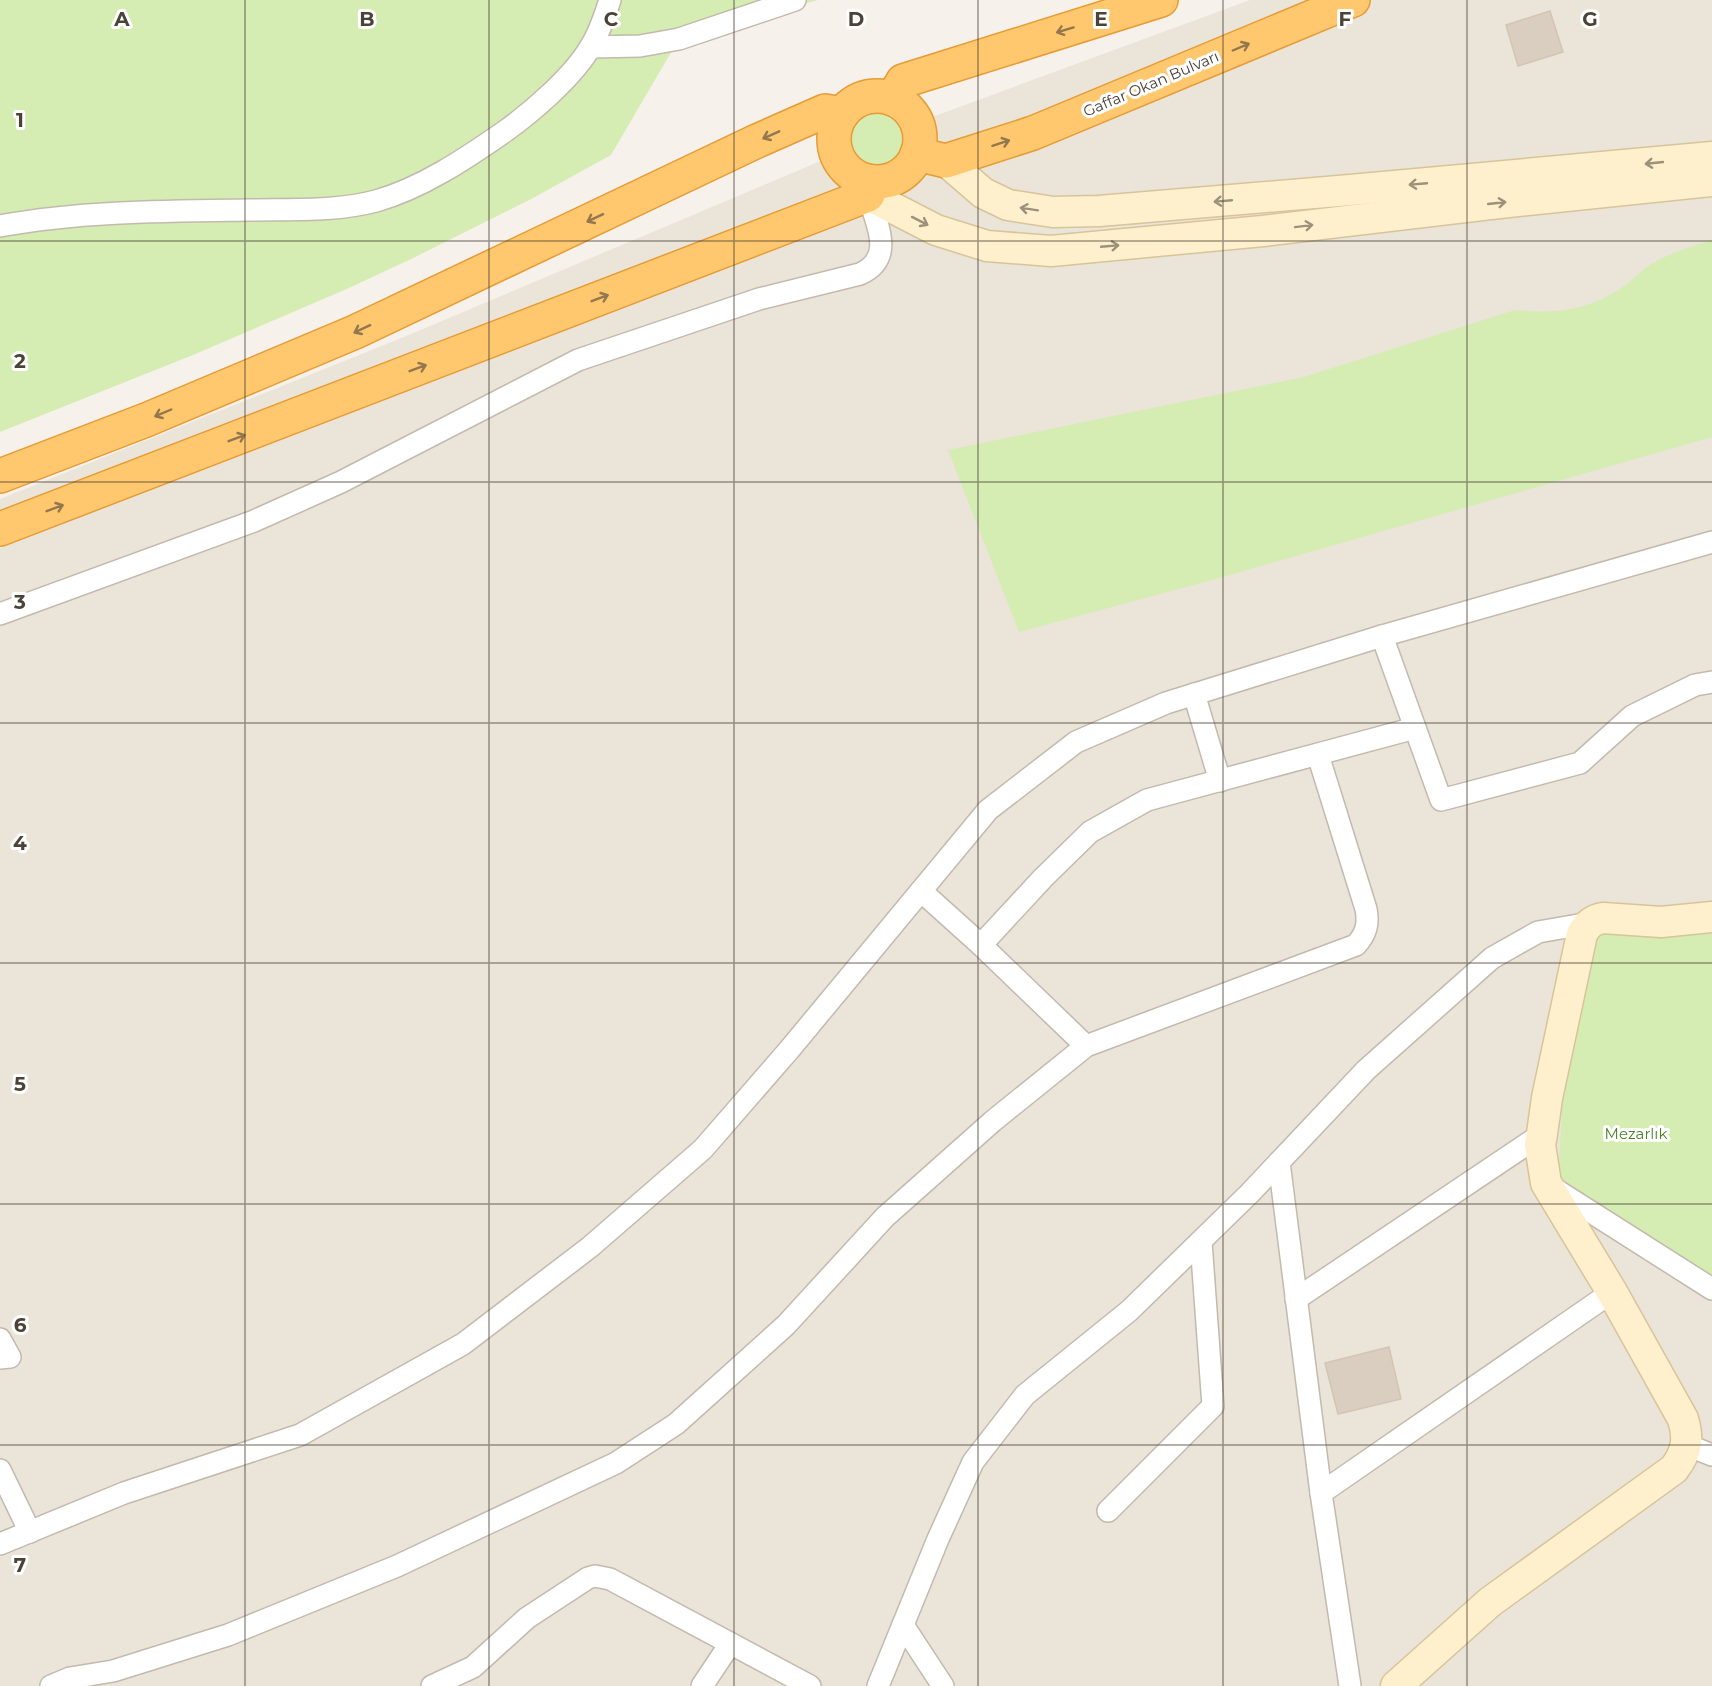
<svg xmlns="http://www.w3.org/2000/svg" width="1712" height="1686" font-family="Montserrat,sans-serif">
  <rect width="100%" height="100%" fill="#f6f2eb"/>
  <path fill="#eae4d9" d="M 1250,0 L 1712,0 L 1712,1686 L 0,1686 L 0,499 L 404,337 L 875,138 Z"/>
  <g fill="#d5ecb3">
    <path d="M 0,0 L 818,0 L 761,16 L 673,49 L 611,155 L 533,198 L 411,259 L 349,288 L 193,355 L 0,432 Z"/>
    <circle cx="877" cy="139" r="26"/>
    <path d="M 1712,240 L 1712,437 L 1212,580 L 1019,632 L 948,450 L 1304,377 L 1515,310 C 1551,314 1587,311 1618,290 C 1629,284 1637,274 1647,267 C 1666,254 1690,247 1712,240 Z"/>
    <path d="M 1604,931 L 1712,934 L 1712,1280 L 1558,1176 L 1564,1083 L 1593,942 Z"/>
  </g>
  <g fill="#d9cec0" stroke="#d4c5b3" stroke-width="1.5">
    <path d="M 1550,11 L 1563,52 L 1518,66 L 1506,25 Z"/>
    <path d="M 1389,1347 L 1401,1399 L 1338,1414 L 1325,1363 Z"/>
  </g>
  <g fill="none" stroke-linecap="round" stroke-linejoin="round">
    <defs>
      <g id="street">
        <path d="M 591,47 L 640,46 L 679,39 L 795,0"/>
        <path d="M 0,226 C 79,211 169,211 249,210 C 292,209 334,212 376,201 C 422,188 465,159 504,132 C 532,112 574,76 591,46 C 600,32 605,15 610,0"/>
        <path d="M 0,614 L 254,521 L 341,482 L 578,360 L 759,299 L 860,274 C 896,258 876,223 868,195"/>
        <path d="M 1382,636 L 1441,800 L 1580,763 L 1632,716 L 1695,685 L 1712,682"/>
        <path d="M 1194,694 L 1220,781"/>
        <path d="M 921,891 L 981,945 L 1086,1046"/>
        <path d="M 981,945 L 1043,878 L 1090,832 L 1147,800 L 1415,728"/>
        <path d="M 1279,1162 L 1321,1493 L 1350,1686"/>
        <path d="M 1550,1186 L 1712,1289"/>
        <path d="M 1296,1299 L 1542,1134"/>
        <path d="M 0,1339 L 10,1357 L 0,1358"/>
        <path d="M 1687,1445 L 1712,1455"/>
        <path d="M 0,1470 L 30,1532"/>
        <path d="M 1321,1493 L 1612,1292"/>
        <path d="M 1108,1511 L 1213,1406 L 1201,1242"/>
        <path d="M 0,1544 L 124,1493 L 300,1435 L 463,1344 L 590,1247 L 703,1149 L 789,1050 L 988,810 L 1076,742 L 1166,703 L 1382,636 L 1712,542"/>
        <path d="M 903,1625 L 943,1686"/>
        <path d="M 51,1686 L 70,1678 L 113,1671 L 228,1635 L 397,1566 L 616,1463 L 676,1424 L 786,1325 L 885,1217 L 993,1121 L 1086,1046 L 1356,945 C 1366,934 1369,924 1366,909 L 1318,755"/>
        <path d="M 432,1686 L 473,1667 L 527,1618 L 588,1578 L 595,1576 L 610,1579 L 810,1686"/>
        <path d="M 702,1686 L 730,1644"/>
        <path d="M 878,1686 L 938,1539 L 973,1462 L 1025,1395 L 1129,1311 L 1250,1193 L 1366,1070 L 1492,958 L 1538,932 L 1590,923"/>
      </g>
      <g id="secondary">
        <path d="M 946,161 L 983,193 L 1008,205 L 1053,212 L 1099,211 L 1350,190 L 1712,157"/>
        <path d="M 868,195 L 936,230 L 987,246 L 1051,251 L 1263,231 L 1499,203 L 1712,181"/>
        <path d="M 1396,1686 L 1490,1602 L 1674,1469 C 1687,1452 1689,1439 1683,1419 L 1612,1292 L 1546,1183 L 1540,1145 L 1542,1134 L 1547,1098 L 1582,934 C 1587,924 1593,920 1603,918 L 1661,922 L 1712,917"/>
      </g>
      <g id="highway">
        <circle cx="877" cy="139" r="43"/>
        <path d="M 892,99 L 903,81 L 1161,0"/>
        <path d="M 917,154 L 946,161 L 1033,133 L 1353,0"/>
        <path d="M 0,476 L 146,420 L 355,332 L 757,141 L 825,111 L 842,114"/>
        <path d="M 0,529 L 868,195 L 867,181"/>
      </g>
    </defs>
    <use href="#street" stroke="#c3baad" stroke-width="24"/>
    <use href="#secondary" stroke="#d8c499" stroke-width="33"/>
    <use href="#highway" stroke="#e69c36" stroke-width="36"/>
    <use href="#street" stroke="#fff" stroke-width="21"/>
    <use href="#secondary" stroke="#fff0cd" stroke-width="30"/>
    <use href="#highway" stroke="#ffc76e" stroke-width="33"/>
  </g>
  <defs><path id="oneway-shaft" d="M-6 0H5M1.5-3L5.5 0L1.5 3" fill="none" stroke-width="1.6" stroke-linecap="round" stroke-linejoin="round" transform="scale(1.5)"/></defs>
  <g stroke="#93784e">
    <use href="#oneway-shaft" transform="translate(1065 30) rotate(163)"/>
    <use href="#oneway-shaft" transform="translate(1241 47) rotate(-23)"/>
    <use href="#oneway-shaft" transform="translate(771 135) rotate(156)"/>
    <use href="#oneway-shaft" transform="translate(1001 143) rotate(-18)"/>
    <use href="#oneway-shaft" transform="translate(595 218) rotate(155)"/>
    <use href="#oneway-shaft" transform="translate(600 298) rotate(-21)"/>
    <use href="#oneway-shaft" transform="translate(362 329) rotate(155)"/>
    <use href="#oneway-shaft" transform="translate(418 368) rotate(-21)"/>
    <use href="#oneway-shaft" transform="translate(163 413) rotate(157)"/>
    <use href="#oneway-shaft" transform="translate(237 438) rotate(-21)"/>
    <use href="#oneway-shaft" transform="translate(55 508) rotate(-21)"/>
  </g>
  <g stroke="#9c917b">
    <use href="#oneway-shaft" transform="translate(1654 163) rotate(174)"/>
    <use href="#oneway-shaft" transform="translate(1418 184) rotate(175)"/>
    <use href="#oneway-shaft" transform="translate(1223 201) rotate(175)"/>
    <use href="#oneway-shaft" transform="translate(1497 203) rotate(-6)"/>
    <use href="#oneway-shaft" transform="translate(1029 209) rotate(-171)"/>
    <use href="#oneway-shaft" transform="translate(920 221) rotate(27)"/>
    <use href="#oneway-shaft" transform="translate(1304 226) rotate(-7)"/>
    <use href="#oneway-shaft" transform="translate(1110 246) rotate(-5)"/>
  </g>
  <path fill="none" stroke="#4b4338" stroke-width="1.5" stroke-opacity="0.55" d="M 245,0 L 245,1686M 489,0 L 489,1686M 734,0 L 734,1686M 978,0 L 978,1686M 1223,0 L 1223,1686M 1467,0 L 1467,1686M 0,241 L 1712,241M 0,482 L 1712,482M 0,723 L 1712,723M 0,963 L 1712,963M 0,1204 L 1712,1204M 0,1445 L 1712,1445"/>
  <g text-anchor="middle" stroke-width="6" stroke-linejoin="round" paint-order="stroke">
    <g font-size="15" fill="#4b4338" stroke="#fff">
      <text transform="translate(1151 84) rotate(-23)" y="5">Gaffar Okan Bulvarı</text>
    </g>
    <g font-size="15" fill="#4e8227" stroke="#fff">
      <text x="1636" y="1139">Mezarlık</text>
    </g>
  </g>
  <g font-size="20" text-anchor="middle" font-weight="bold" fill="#4b4338" stroke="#fff" stroke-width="6" stroke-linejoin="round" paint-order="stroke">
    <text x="122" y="26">A</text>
    <text x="367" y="26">B</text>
    <text x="611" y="26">C</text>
    <text x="856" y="26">D</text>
    <text x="1101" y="26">E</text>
    <text x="1345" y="26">F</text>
    <text x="1590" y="26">G</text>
    <text x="20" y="127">1</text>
    <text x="20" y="368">2</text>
    <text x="20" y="609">3</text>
    <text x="20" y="850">4</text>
    <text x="20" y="1091">5</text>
    <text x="20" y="1332">6</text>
    <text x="20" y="1572">7</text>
  </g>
</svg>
